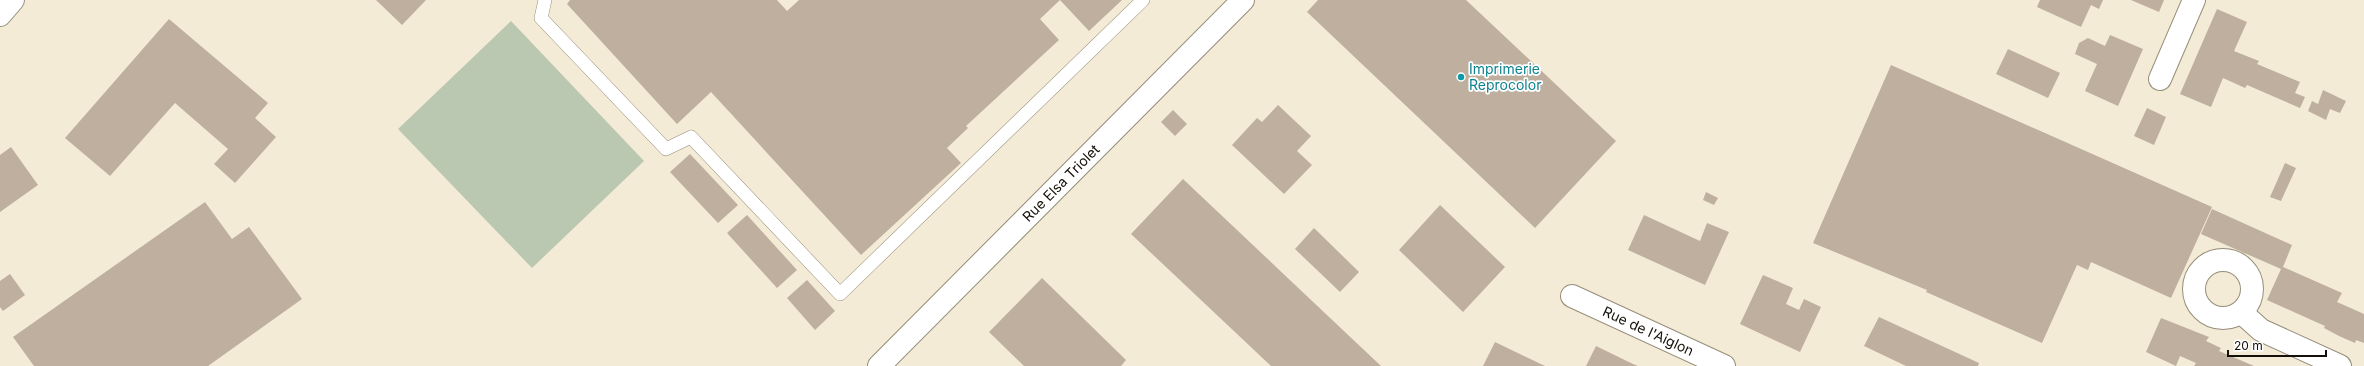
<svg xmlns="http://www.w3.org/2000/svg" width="2364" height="366" font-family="Inter,sans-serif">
  <rect width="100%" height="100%" fill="#f4ebd6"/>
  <path fill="#bac7b1" d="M 511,21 L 644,161 L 532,268 L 398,129 Z"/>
  <g fill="#beaf9e">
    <path d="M 376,0 L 426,0 L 402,25 Z"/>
    <path d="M 570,0 L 777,0 L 787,11 L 799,0 L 1060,0 L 1040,19 L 1059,40 L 966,126 L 968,128 L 947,148 L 961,163 L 861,255 L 711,92 L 677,124 L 567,4 Z"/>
    <path d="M 1060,0 L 1122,0 L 1089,31 Z"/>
    <path d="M 1318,0 L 1466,0 L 1616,141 L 1535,228 L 1307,12 Z"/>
    <path d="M 2040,0 L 2103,0 L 2099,9 L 2091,5 L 2081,27 L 2037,7 Z"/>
    <path d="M 2131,0 L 2164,0 L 2159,12 Z"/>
    <path d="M 2217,9 L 2247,22 L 2234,51 L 2259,61 L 2257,64 L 2300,82 L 2295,93 L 2305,97 L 2300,108 L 2247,85 L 2245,88 L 2223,78 L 2211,107 L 2180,94 Z"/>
    <path d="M 169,19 L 268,103 L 255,118 L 276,137 L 235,183 L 214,164 L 228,149 L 175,103 L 110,176 L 65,138 Z"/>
    <path d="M 2110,35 L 2143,49 L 2118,106 L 2085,91 L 2097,64 L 2075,54 L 2079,43 L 2088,38 L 2105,46 Z"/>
    <path d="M 2008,49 L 2060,73 L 2048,98 L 1996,74 Z"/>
    <path d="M 1891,65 L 2212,207 L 2171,298 L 2091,262 L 2088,270 L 2077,265 L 2042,343 L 1926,292 L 1927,290 L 1813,243 Z"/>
    <path d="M 2323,90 L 2346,101 L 2340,113 L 2330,109 L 2326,120 L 2308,111 L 2312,101 L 2318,104 Z"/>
    <path d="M 1278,105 L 1311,136 L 1297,151 L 1312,165 L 1284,194 L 1232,145 L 1257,118 L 1262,122 Z"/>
    <path d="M 2147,108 L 2166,117 L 2154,145 L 2134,136 Z"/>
    <path d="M 1173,110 L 1187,124 L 1175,136 L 1161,122 Z"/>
    <path d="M 11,147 L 38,185 L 0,212 L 0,155 Z"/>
    <path d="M 690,154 L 738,205 L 718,223 L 670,172 Z"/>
    <path d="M 2285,163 L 2296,168 L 2281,201 L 2270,197 Z"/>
    <path d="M 1183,179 L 1381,366 L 1271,366 L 1131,234 Z"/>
    <path d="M 1706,192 L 1718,198 L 1714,205 L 1703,200 Z"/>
    <path d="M 205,202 L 232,239 L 249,227 L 302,299 L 208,366 L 34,366 L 13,337 Z"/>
    <path d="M 1440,205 L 1505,267 L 1463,312 L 1399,250 Z"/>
    <path d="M 2212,209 L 2292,245 L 2283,267 L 2342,293 L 2337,302 L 2364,314 L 2364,343 L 2356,340 L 2355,343 L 2339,336 L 2324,328 L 2325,326 L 2267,300 L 2281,269 L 2201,234 Z"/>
    <path d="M 747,215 L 797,270 L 777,288 L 727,233 Z"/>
    <path d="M 1644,215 L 1700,241 L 1707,223 L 1729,232 L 1705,285 L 1628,250 Z"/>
    <path d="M 1314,228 L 1359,272 L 1340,292 L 1295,249 Z"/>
    <path d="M 10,274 L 25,295 L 3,311 L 0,307 L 0,281 Z"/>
    <path d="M 1763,275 L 1793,288 L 1786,304 L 1799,310 L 1804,299 L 1821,307 L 1800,352 L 1740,324 Z"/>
    <path d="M 1042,278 L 1126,360 L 1121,366 L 1024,366 L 989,332 Z"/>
    <path d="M 807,280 L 835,311 L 815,330 L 787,298 Z"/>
    <path d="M 1879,317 L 1979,363 L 1978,366 L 1906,366 L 1864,346 Z"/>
    <path d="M 2161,318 L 2209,337 L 2206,341 L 2221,348 L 2219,351 L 2254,366 L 2194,366 L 2196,363 L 2180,356 L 2176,366 L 2146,352 Z"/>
    <path d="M 1495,342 L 1545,366 L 1483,366 Z"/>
    <path d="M 1596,346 L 1633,364 L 1638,366 L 1586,366 Z"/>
  </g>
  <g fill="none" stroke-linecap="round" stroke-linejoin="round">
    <defs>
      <path id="lane" d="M 545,0 L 541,18 L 666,149 L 691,137 L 840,294 L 1143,0"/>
      <g id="street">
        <path d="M 2160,79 L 2194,0"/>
        <circle cx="2223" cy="289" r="29"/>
        <path id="s1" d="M 1572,296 L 1724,366"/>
        <path d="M 2242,313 L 2261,330 L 2340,366"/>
        <path id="s2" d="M 879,366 L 1243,0"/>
      </g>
      <path id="secondary" d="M 0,15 L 13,0"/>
    </defs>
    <use href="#lane" stroke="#968e7b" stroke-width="14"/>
    <use href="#street" stroke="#968e7b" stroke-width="24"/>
    <use href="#secondary" stroke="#968e7b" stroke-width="24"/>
    <use href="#lane" stroke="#fff" stroke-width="13"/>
    <use href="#street" stroke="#fff" stroke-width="22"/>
    <use href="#secondary" stroke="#fff" stroke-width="22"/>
  </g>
  <circle fill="#0f9aa8" stroke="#fff" stroke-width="1.5" cx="1461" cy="77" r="4"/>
  <g text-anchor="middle" stroke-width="3.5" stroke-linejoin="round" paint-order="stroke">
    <g font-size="14" fill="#0d838f" stroke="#fff" text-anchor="start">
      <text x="1469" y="74">Imprimerie<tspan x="1469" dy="16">Reprocolor</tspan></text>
    </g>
    <g font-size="14" fill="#141009" stroke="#fff">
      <text dy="5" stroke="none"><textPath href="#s2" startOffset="258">Rue Elsa Triolet</textPath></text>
      <text dy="5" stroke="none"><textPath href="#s1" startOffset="84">Rue de l'Aiglon</textPath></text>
    </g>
  </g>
  <path d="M2228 350v6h98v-6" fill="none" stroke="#141009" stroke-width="2"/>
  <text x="2234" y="350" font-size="12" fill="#141009" stroke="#ffffff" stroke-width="3" paint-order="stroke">20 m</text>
</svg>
